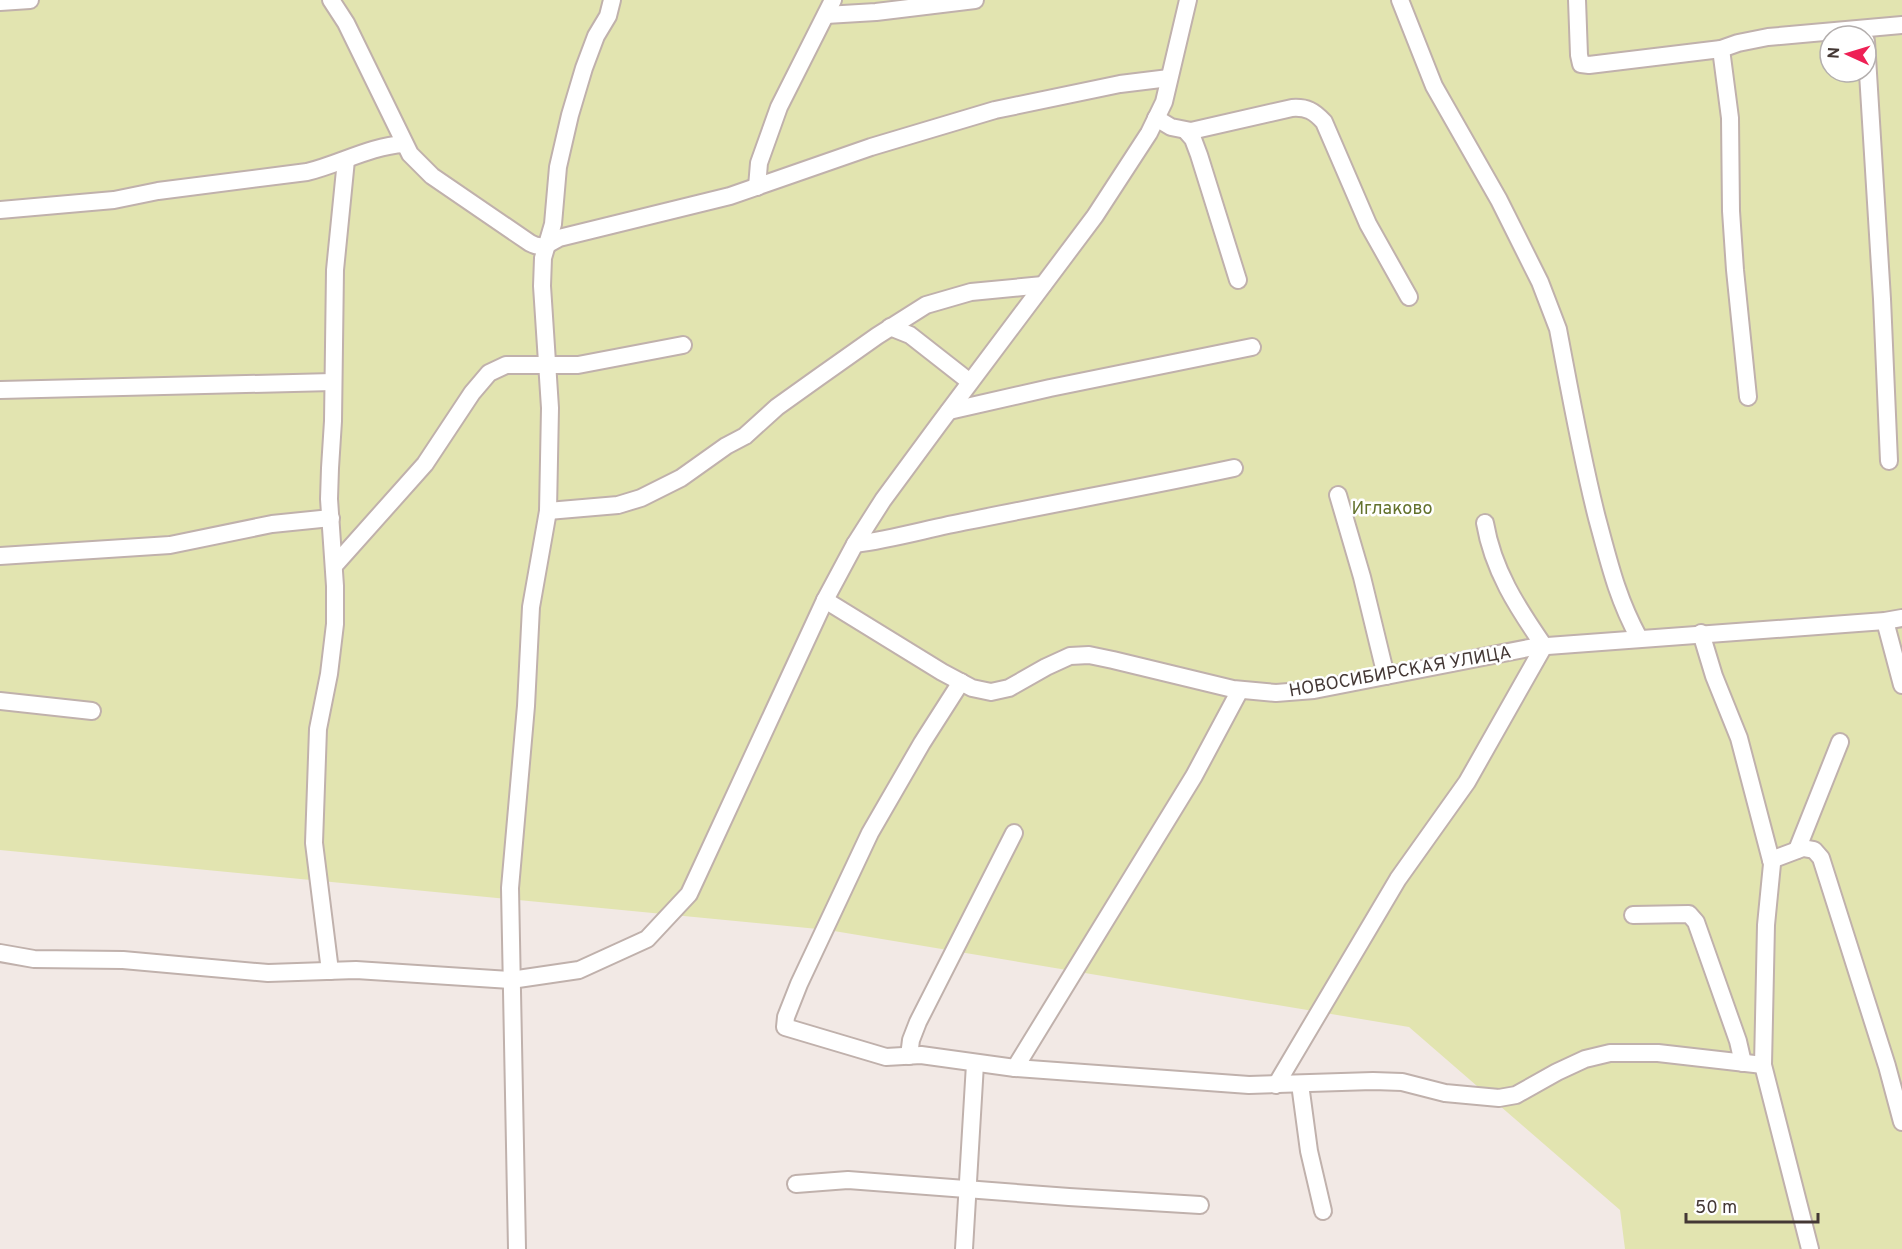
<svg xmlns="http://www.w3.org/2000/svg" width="1902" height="1249" font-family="Overpass,sans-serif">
  <rect width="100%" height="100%" fill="#f2e9e5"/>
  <path fill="#e2e4b0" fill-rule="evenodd" d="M 0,0 L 1902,0 L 1902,1249 L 1625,1249 L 1620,1210 L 1409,1027 L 828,930 L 0,850 ZM 1830,36 L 1866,36 L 1866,72 L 1830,72 Z"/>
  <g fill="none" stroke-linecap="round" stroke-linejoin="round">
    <defs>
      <g id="minor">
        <path d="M 331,0 L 346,23 L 410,154 L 432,176 L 530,243 C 543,250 548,244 559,238 L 730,196 L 871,147 L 995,110 L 1120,84 L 1169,78"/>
        <path d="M 1400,0 L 1434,86 L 1499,200 L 1540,282 L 1558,329 C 1570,392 1581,455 1597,518 C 1609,562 1617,598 1639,638"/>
        <path d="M 1577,0 L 1579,55 L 1581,64 L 1589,65 L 1721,49 L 1738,43 L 1768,37 L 1902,25"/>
        <path d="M 0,2 L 30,0"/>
        <path d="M 826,15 L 876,12 L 975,0"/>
        <path d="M 1866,41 L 1882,299 L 1889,461"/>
        <path d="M 1721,49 L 1730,118 L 1731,211 L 1735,270 L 1748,397"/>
        <path d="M 1156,118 L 1171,127 L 1191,131 L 1292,108 C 1307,107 1314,111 1324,122 L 1368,224 L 1409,297"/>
        <path d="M 1186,131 L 1193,139 L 1199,155 L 1238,280"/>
        <path d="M 757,187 L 759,163 L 779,107 L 833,0"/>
        <path d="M 0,210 L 114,200 L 158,191 L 307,172 C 340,164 370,146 404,144"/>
        <path d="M 890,327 L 910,335 L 970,382"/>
        <path d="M 0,390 L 333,382"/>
        <path d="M 949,411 L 1050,388 L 1252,347"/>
        <path d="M 1338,495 L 1362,577 L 1386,676"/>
        <path d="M 548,511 L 618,505 L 641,498 L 681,478 L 726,446 L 745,436 L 777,407 L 819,377 L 877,336 L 926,305 L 971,292 L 1043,285"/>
        <path d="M 855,544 C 894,539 930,528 968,521 C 1056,503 1145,487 1234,468"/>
        <path d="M 0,556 L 170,545 L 272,524 L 331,518"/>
        <path d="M 334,566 L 425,464 L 472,393 L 489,373 L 506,365 L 578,365 L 683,345"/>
        <path d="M 825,600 L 942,672 L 972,688 L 991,692 L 1009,688 L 1046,667 L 1070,656 L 1089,655 L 1113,660 L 1233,689 L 1276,693 L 1314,690 L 1534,647 L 1885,621 L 1902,618"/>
        <path d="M 1885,621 L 1902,685"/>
        <path d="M 1701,633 L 1714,676 L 1739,738 L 1772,864 L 1766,925 L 1763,1065 L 1810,1249"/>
        <path d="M 961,682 L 922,743 L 870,833 L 799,984 L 786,1017 L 785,1027 L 886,1057 L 921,1055 L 1015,1068 L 1249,1085 L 1373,1081 L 1402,1082 L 1445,1093 L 1499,1098 L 1516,1095 L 1557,1072 L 1585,1059 L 1610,1053 L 1658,1053 L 1763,1065"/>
        <path d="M 0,701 L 92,711"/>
        <path d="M 1797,850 L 1840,742"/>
        <path d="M 1771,860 L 1803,848 L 1814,850 L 1821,858 L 1887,1066 L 1902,1122"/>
        <path d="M 1633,915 L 1689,914 L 1696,922 L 1738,1041 L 1743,1063"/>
        <path d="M 0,953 L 34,959 L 123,960 L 268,973 L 356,970 L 511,980 L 579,970 L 647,939 L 689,894 L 825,600 L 855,544 L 883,500 L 939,424 L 1095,216 L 1149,133 L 1164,102 L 1188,0"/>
        <path d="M 330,971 L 314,843 L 318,729 L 329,674 L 335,624 L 335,586 L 329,499 L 330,468 L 333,421 L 335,270 L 346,160"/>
        <path d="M 909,1056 L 911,1040 L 918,1022 L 1014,833"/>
        <path d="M 1015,1068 L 1194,776 L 1240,690"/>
        <path d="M 1300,1084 L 1309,1151 L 1323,1211"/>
        <path d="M 1276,1085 L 1398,879 L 1467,782 L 1544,646 C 1517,607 1493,570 1485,523"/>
        <path d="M 796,1184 L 848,1180 L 1069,1197 L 1200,1205"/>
        <path d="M 517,1249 L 510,888 L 526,706 L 531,607 L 548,511 L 550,408 L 542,286 L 543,258 L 553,224 L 558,167 L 570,115 L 584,68 L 596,36 L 608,16 L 612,0"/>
        <path d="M 964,1249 L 975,1064"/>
      </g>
    </defs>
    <use href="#minor" stroke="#c0b1ac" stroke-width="20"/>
    <use href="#minor" stroke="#fff" stroke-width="16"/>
  </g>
  <g text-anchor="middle" stroke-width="5" stroke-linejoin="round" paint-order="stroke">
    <g font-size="18" fill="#63722c" stroke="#fff">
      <text x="1392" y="514">Иглаково</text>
    </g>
    <g font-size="18" fill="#443835" stroke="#fff">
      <text transform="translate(1400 671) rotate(-10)" y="6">НОВОСИБИРСКАЯ УЛИЦА</text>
    </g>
  </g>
  <g transform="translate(1848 54) rotate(274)"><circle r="28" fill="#ffffff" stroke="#b4afae" stroke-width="1.5"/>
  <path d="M0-4.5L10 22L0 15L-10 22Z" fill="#ee2055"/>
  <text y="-9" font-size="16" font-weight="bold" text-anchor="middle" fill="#443835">N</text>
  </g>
  <path d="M1686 1213v9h132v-9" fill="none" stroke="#443835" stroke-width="3"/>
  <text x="1695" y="1213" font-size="18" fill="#443835" stroke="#ffffff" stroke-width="4.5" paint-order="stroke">50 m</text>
</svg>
